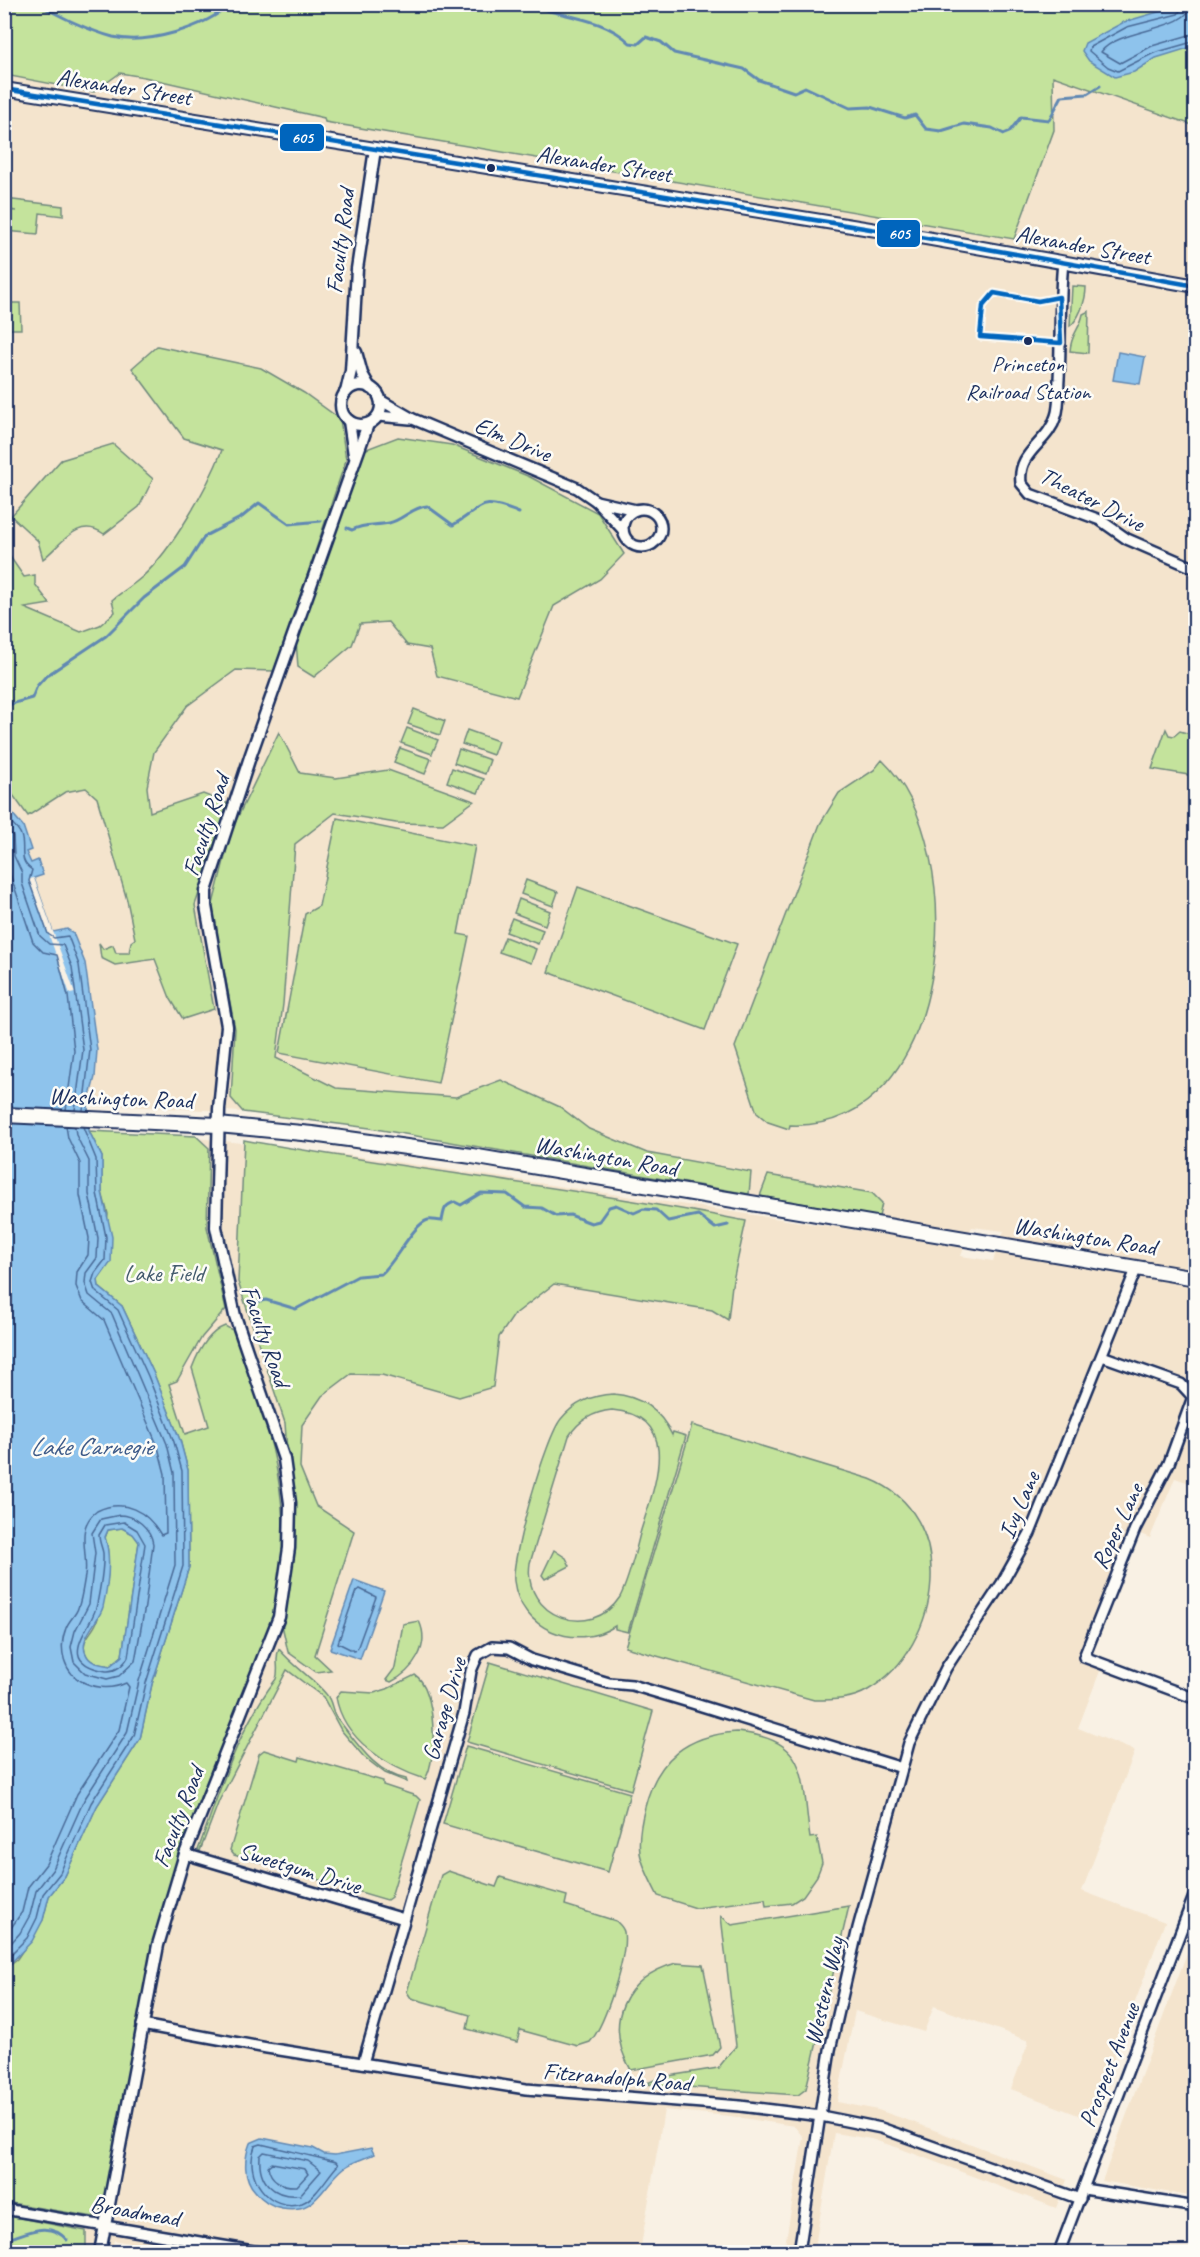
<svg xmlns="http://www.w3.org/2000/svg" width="1200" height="2257" font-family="Caveat,sans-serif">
  <rect width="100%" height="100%" fill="#f9f1e4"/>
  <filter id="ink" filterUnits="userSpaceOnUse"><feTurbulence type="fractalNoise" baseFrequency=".0167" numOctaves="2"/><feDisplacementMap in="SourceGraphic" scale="12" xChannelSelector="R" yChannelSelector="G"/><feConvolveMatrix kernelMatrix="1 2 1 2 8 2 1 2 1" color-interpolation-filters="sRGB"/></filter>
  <g filter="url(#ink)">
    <g fill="#f4e4cd">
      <path d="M 4,5 L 1195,5 L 1195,1272 L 1000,1240 L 1004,1231 L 972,1227 L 969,1232 L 370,1128 L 243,1112 L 88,1104 L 95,1077 L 97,1050 L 85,963 L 53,932 L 34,878 L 38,860 L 31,863 L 26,852 L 23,826 L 5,804 Z"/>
      <path d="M 89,1131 L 206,1139 L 363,1157 L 862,1231 L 964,1248 L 961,1256 L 993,1261 L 996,1252 L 1010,1253 L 1195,1287 L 1195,1339 L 1188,1383 L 1195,1386 L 1195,1485 L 1175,1478 L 1150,1538 L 1138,1533 L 1090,1655 L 1165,1681 L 1161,1693 L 1100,1671 L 1078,1728 L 1135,1751 L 1082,1891 L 1165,1922 L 1091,2120 L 1011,2089 L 1029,2041 L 934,2006 L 924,2032 L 855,2011 L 837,2102 L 878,2110 L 910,2121 L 1067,2180 L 1056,2208 L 899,2148 L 871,2139 L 834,2133 L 814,2252 L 784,2252 L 803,2137 L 794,2126 L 730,2116 L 664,2110 L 640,2252 L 176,2252 L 114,2240 L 111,2252 L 5,2252 L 5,1969 L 17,1959 L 140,1739 L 189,1567 L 154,1374 Z"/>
      <path d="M 1195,1932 L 1195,2197 L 1102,2181 L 1169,2001 Z"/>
    </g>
    <g fill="#c4e39c" stroke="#70897d" stroke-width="1.5" fill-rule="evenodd">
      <path d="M 296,4 L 1195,5 L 1195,126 L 1053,76 L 1054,130 L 1014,239 L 325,122 L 324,118 L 144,77 L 120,73 L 94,92 L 5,75 L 4,5 Z"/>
      <path d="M 5,199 L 63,206 L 63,216 L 40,213 L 38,234 L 5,231 L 6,210 L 16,211 L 5,209 Z"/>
      <path d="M 1072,286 L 1086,287 C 1086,302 1078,320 1070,326 Z"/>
      <path d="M 5,303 L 20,303 L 21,329 L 5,329 Z"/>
      <path d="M 1089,311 L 1088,353 L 1070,351 C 1071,333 1080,330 1083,314 Z"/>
      <path d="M 157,346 L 261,368 L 304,393 L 340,419 L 346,460 L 275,671 L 236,670 L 187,706 L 154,752 L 147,787 L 150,812 L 203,794 L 229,804 L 195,905 L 214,1009 L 183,1019 L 170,998 L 155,959 L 115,965 L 101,958 L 99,943 L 103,949 L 113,945 L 116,953 L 129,953 L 131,942 L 135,939 L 127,900 L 97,798 L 86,788 L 65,792 L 28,816 L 5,784 L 4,548 L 24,577 L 35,575 L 35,584 L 50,604 L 25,608 L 81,632 L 100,625 L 115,612 L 112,600 C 122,592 133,585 142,577 C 172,550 208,487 222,450 L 184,438 L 132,368 Z"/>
      <path d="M 398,437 L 452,445 L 530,477 L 598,513 L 624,554 L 600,579 L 554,606 L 517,697 L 437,676 L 430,649 L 407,645 L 388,622 L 360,624 L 352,645 L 314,677 L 298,667 L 296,640 L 364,450 Z"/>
      <path d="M 113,444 L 153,479 L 139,507 L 104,534 C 78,516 63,543 43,559 L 38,541 L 11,516 L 61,460 Z"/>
      <path d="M 414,709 L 445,721 L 440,735 L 408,724 Z"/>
      <path d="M 407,728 L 438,740 L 432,754 L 401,743 Z"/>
      <path d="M 1166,729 L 1169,735 L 1174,736 L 1180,731 L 1194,735 L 1195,731 L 1195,776 L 1152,769 Z"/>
      <path d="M 467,730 L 498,741 L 493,755 L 462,744 Z"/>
      <path d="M 279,732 L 300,773 L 336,778 L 388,770 L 474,801 L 443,824 L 396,823 L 335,813 L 295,844 L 283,1004 L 276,1058 L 336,1088 L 456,1097 L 501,1080 L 560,1107 L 589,1129 L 647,1153 L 751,1172 L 749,1194 L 370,1128 L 243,1112 L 231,1098 L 235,1029 L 212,908 L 232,829 Z"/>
      <path d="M 400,748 L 431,759 L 425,774 L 394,762 Z"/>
      <path d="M 459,749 L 490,760 L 485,774 L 454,763 Z"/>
      <path d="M 882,760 C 975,849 952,1132 790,1125 L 789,1129 L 768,1122 L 757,1113 L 735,1047 L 820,824 L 839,793 L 874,770 Z"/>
      <path d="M 452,768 L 484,779 L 478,793 L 447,782 Z"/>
      <path d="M 337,818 L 475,846 L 458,934 L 469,936 L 438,1083 L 279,1053 L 305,914 L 319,906 Z"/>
      <path d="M 526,880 L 558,892 L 553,906 L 521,894 Z"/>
      <path d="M 578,887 L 737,944 L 705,1030 L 548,972 Z"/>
      <path d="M 519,899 L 550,911 L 545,925 L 514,913 Z"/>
      <path d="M 512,918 L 543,930 L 538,944 L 506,932 Z"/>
      <path d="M 505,937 L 536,949 L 531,963 L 499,952 Z"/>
      <path d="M 89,1131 L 196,1136 L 209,1148 L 207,1227 L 226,1309 L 202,1337 L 177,1381 L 169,1384 L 185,1434 L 209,1426 L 192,1368 C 198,1352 209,1332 225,1326 L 234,1331 C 270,1422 300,1520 273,1618 L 196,1808 L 167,1895 L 143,1995 L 102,2210 L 96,2208 L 94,2217 L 5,2202 L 4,1969 L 17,1959 L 43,1920 L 49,1896 L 65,1876 L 97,1806 L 140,1739 L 152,1684 L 189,1567 L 188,1470 L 180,1440 L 154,1374 L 122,1306 L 99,1287 L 98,1280 L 108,1214 L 102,1192 L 102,1157 Z"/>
      <path d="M 244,1140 C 411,1170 579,1188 746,1221 L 732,1285 L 728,1320 L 712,1310 L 554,1284 L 514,1315 L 499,1337 L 493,1387 L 459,1397 L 382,1375 L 351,1374 L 322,1396 L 302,1425 L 300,1467 L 316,1506 L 354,1531 L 315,1655 L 331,1670 L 316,1672 L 288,1652 L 282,1625 L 294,1553 L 285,1423 L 238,1282 Z"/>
      <path d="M 768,1175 L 872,1193 L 882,1203 L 879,1217 L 760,1196 Z"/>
      <path d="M 613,1394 C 640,1396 660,1410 672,1435 L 673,1432 L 686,1436 L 628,1632 L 615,1629 L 615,1626 C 575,1652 520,1629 514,1581 C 511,1558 546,1437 561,1419 C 574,1403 592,1395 613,1394 ZM 612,1410 C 684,1416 654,1488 641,1530 C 635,1552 630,1577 620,1597 C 591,1642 522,1617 530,1563 L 569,1436 C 579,1420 593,1412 612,1410 Z"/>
      <path d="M 692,1425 L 870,1479 C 960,1515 943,1646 868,1690 C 852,1700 832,1700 814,1700 L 625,1647 Z"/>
      <path d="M 122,1528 L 133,1534 L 139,1542 L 122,1656 L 110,1666 C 101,1664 90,1664 86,1654 C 79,1640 94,1632 97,1621 C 106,1595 113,1564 105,1538 L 108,1530 Z"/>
      <path d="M 554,1550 L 566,1558 L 570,1566 L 545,1579 L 542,1575 Z"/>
      <path d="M 419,1621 C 431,1646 413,1671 391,1682 L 386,1680 L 395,1668 L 403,1624 Z"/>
      <path d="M 279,1649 C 293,1666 314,1679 326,1694 C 333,1702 331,1711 337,1718 C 355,1740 374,1773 406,1779 L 407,1782 L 385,1773 L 364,1757 L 341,1730 L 323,1697 L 287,1670 L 219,1801 L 200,1851 L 198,1850 C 219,1793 238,1728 276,1679 C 280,1668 274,1660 279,1649 Z"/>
      <path d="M 490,1662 L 653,1711 L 631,1790 L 467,1742 Z"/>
      <path d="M 415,1675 C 436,1687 438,1760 425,1779 C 387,1767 343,1739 336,1697 L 341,1691 L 374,1693 L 387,1689 Z"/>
      <path d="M 737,1732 C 811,1739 801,1777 810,1838 L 817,1837 L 822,1863 L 817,1876 L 803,1896 L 792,1903 L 766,1906 L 765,1899 L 696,1908 L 658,1896 C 651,1882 643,1868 640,1853 C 638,1838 641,1822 645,1807 C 657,1759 687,1735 737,1732 Z"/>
      <path d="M 466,1746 L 630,1793 L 608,1872 L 443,1824 Z"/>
      <path d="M 264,1750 L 299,1761 L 300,1757 L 383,1781 L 383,1785 L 416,1796 L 420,1800 L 391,1897 L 387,1900 L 234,1855 L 230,1850 L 259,1754 Z"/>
      <path d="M 448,1871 L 496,1887 L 500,1877 L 567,1896 L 565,1905 L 616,1921 C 619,1924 623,1927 624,1932 C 628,1955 605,2025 590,2042 L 578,2046 L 520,2030 L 517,2042 L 467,2029 L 470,2015 L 411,1998 L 407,1992 L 441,1875 Z"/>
      <path d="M 849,1906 L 806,2089 L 798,2095 L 645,2084 L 662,2077 L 718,2068 L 736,2046 L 721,1916 L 732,1925 Z"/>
      <path d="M 676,1963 L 703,1965 L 720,2047 L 713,2055 L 631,2070 C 603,2022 624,1978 676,1963 Z"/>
      <path d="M 5,2215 L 86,2231 L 86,2252 L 5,2252 Z"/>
    </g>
    <g fill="#8ec3ec" stroke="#6088b3" stroke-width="1.5" fill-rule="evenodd">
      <path d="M 1182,5 L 1195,5 L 1195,46 L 1156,58 L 1134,72 L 1115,77 L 1089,61 L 1082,51 L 1085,43 L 1124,22 Z"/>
      <path d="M 1118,352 L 1145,357 L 1140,384 L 1113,380 Z"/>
      <path d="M 4,804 L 23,826 L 31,850 L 26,852 L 31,863 L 38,860 L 43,875 L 34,878 L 53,932 L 67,929 L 73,933 L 85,963 L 97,1050 L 95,1077 L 88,1104 L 89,1131 L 102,1157 L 102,1192 L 112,1237 L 111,1262 L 98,1280 L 99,1287 L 122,1306 L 154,1374 L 180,1440 L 188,1470 L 189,1567 L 152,1684 L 140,1739 L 97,1806 L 65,1876 L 49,1896 L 43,1920 L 32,1941 L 5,1969 ZM 122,1528 L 133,1534 L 139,1542 L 122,1656 L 110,1666 C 101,1664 90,1664 86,1654 C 78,1638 99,1622 103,1607 C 108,1585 112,1559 105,1537 L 108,1530 Z"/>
      <path d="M 354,1580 L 384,1591 L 360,1659 L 330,1649 Z"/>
      <path d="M 262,2138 L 313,2148 L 324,2154 L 335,2155 L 371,2148 L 374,2154 C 364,2159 353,2161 344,2168 C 321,2187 317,2214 282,2208 C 271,2206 262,2200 255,2191 C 243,2178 244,2159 250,2143 Z"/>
    </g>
    <path fill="#f9f1e4" d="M 34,878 L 75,993 L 70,994 L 29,879 Z"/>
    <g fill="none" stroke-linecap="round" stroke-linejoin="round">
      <g stroke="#496a97" stroke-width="1.5">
        <path d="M 1184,4 L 1178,14 L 1127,27 L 1090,47 L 1089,51 L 1108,67 L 1118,71 L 1154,53 L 1196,41"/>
        <path d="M 1191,4 C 1190,31 1118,28 1101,52 L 1120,63 L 1152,46 L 1196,33"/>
        <path d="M 4,816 C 10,822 18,827 21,835 C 26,849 17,860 32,870 L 29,881 L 48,934 L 54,938 L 68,936 L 79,965 L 90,1050 L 83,1110"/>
        <path d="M 4,827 L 13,836 L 14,856 L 22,873 L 22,883 L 40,936 L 49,944 L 63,945 L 72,967 L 83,1050 L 75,1110"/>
        <path d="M 4,856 L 33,942 L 43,952 L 57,955 L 68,996 L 74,1051 L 66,1110"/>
        <path d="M 120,1515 C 135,1515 151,1528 153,1544 L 145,1606 L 135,1661 L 119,1676 L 107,1679 L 85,1673 L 74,1662 L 71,1647 L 75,1631 L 89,1604 L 95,1553 L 92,1533 L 101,1519 Z"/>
        <path d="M 124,1522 L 137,1530 L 145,1544 L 128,1657 C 124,1665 115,1672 106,1671 C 52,1662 93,1628 97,1604 C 100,1588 104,1570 103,1553 C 102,1547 99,1542 99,1535 L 105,1525 Z"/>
        <path d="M 360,1589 L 376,1597 L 357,1649 L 354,1651 L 338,1643 L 356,1591 Z"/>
        <path d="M 4,1938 L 22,1912 L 28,1887 L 46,1864 L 77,1794 L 119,1730 L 129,1687 L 126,1683 C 113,1689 99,1689 85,1683 C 63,1674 58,1648 66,1628 C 69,1620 76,1615 78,1608 C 82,1598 83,1586 85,1576 C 89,1553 74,1528 97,1511 C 124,1498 147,1511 161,1535 L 166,1533 L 165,1474 L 158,1447 L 104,1320 L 82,1301 L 76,1286 L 77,1272 L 88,1255 L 89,1238 L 80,1195 L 80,1163 L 68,1138 L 66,1126"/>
        <path d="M 4,1951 L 20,1933 L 30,1915 L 36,1891 L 53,1869 L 84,1800 L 127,1733 L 139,1681 L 175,1565 L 174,1473 L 167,1444 L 112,1314 L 89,1295 L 85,1283 L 86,1273 L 97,1258 L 98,1238 L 89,1194 L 89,1161 L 76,1135 L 75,1127"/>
        <path d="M 4,1961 L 27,1938 L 37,1918 L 43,1894 L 60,1873 L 91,1803 L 134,1736 L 146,1683 L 183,1566 L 182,1471 L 174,1442 L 148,1376 L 118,1310 L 95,1291 L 92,1282 L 95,1273 L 105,1260 L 106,1237 L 97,1193 L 96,1159 L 83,1127"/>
        <path d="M 261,2144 L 336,2162 L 338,2165 C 328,2175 316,2198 302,2203 C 268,2213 243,2175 255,2146 Z"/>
        <path d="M 264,2152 L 308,2161 L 321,2171 L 300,2195 C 273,2198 258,2181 260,2156 Z"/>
        <path d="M 272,2163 L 305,2169 L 308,2174 L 297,2186 C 283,2187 270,2181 268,2166 Z"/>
      </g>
      <g stroke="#6088b3" stroke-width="3">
        <path d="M 37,4 C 62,17 87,30 113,37 C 147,45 205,28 230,4"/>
        <path d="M 472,4 L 488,9 L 504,4"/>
        <path d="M 526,4 C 561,17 603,17 630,43 L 638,44 L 646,37 L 661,42 L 674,53 L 744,69 L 759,80 L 794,92 L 805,87 L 850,108 L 870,107 L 905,118 L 915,115 L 926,129 L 941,131 L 964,124 L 992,128 L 1004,134 L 1009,132 L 1021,117 L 1049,120 L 1062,96 L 1087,94 L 1100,86"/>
        <path d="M 347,528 L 352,530 C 365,523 375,526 389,523 C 403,520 412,507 427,506 L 453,525 C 484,507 479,496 519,513"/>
        <path d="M 4,706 L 32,698 L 37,686 L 46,676 L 106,636 L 144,598 L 185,567 L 205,536 L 242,517 L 259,503 L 289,524 L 321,521"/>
        <path d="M 251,1303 L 266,1300 L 296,1309 L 358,1276 L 381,1274 C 395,1263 413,1224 428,1220 C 432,1219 437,1221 442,1221 C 444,1210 444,1205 455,1202 L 461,1205 L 481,1193 L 507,1194 L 525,1207 L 542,1208 L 556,1216 L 570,1215 L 591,1223 L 599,1221 L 609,1207 L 616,1205 L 634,1213 L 643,1209 L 656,1210 L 668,1221 L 698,1215 L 715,1228 L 728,1225"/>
        <path d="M 4,2240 C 26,2234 48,2219 67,2240"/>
      </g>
      <defs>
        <g id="minor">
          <path d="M 1063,262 C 1059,301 1061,340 1059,379 C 1058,391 1060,405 1056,416 C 1048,444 1017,451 1021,483 L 1030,494 L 1100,520 L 1127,539 L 1196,569"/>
          <path d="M 380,400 L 413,419 L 577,488 L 596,501 L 623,530"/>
          <path d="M 378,416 L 410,419"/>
          <path d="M 596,501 L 636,510"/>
          <circle cx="642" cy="528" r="19"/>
          <path d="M 1102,1356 L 1181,1384 L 1193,1397 L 1169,1463 L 1135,1529 L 1084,1657 L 1196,1699"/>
          <path d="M 185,1854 L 404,1919"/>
          <path d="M 142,2025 L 267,2048 L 526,2089 L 740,2106 L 821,2116 L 881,2128 L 1080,2199"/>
          <path d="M 363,2063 L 464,1713 L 471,1671 L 478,1655 L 492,1647 L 509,1648 L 532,1660 L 609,1683 L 632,1685 L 692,1703 L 902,1768"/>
          <path d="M 1084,2189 L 1196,2207"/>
          <path d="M 4,2209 L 259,2252"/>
          <path d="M 799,2252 L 830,2050 L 858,1928 L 909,1743 L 946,1668 L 1002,1583 L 1030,1533 L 1137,1267"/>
          <path d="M 1059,2252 L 1196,1891"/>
        </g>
        <g id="tertiary">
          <path d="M 356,352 L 362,374 L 370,388"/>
          <circle cx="361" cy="405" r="20"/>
          <path d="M 346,392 L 351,371 L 357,269 L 375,149"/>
          <path d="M 349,421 L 354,455"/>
          <path d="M 100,2252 L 158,1945 L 185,1854 L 279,1617 L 289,1548 L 290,1503 L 284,1459 L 235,1316 L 216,1227 L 219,1109 L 227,1026 L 206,906 L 206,891 L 250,757 L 368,424"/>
        </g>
        <path id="secondary" d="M 4,89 L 926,238 L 1196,286"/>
        <path id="primary" d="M 4,1115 L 218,1125 L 312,1134 L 472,1156 L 1196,1278"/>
      </defs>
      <use href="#minor" stroke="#1b2f5e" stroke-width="14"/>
      <use href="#tertiary" stroke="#1b2f5e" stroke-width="15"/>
      <use href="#secondary" stroke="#1b2f5e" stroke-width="16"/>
      <use href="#primary" stroke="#1b2f5e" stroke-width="18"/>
      <use href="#minor" stroke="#fdfcf7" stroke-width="9"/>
      <use href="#tertiary" stroke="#fdfcf7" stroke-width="10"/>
      <use href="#secondary" stroke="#fdfcf7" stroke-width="12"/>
      <use href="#primary" stroke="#fdfcf7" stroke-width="14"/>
      <defs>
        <g id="bus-1">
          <path d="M 4,89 L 926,238 L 1196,286"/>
          <path d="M 994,293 L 1038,301 L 1059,297 L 1061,343 L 980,337 L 983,306 Z"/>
        </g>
      </defs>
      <use href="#bus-1" stroke="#fdfcf7" stroke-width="9"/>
      <use href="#bus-1" stroke="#0065bd" stroke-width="4.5"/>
    </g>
  </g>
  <g fill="#1b2f5e" stroke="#fdfcf7" stroke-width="2">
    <circle cx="491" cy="168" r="5"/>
    <circle cx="1028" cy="341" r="5"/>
  </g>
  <g text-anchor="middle" stroke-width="5" stroke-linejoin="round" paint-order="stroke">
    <g font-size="22" fill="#1b2f5e" stroke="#fdfcf7">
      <text x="1028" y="371">Princeton<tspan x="1028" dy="28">Railroad Station</tspan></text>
    </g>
    <g font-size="24" fill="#1b2f5e" stroke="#fdfcf7">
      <text transform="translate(124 87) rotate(9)" y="8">Alexander Street</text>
      <text transform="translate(604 164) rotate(9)" y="8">Alexander Street</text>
      <text transform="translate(340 241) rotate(-83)" y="8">Faculty Road</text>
      <text transform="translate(1083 245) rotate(10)" y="8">Alexander Street</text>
      <text transform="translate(513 439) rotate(23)" y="8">Elm Drive</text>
      <text transform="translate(1092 499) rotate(27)" y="8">Theater Drive</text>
      <text transform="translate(206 825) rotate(-72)" y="8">Faculty Road</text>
      <text transform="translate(121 1098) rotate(2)" y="8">Washington Road</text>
      <text transform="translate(606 1156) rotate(10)" y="8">Washington Road</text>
      <text transform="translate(1085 1236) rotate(9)" y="8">Washington Road</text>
      <text transform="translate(266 1336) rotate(71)" y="8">Faculty Road</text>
      <text transform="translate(1019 1505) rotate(-67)" y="8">Ivy Lane</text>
      <text transform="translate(1117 1526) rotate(-65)" y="8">Roper Lane</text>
      <text transform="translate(444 1709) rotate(-74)" y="8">Garage Drive</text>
      <text transform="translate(178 1817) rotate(-69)" y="8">Faculty Road</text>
      <text transform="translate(300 1868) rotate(17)" y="8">Sweetgum Drive</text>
      <text transform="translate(824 1991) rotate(-77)" y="8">Western Way</text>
      <text transform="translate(1109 2065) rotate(-69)" y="8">Prospect Avenue</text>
      <text transform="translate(617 2077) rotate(5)" y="8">Fitzrandolph Road</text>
      <text transform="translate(135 2211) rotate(10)" y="8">Broadmead</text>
    </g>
    <g font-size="24" fill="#455c6e" stroke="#fdfcf7">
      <text x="164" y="1281">Lake Field</text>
    </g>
    <g font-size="26" font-style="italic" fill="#3e5b89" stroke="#fdfcf7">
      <text x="91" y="1455">Lake Carnegie</text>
    </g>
  </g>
  <g stroke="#fdfcf7" stroke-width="2">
    <rect x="279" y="123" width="46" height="29" rx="6" fill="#0065bd"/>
    <rect x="876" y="219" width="45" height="29" rx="6" fill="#0065bd"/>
  </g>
  <g font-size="16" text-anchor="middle" font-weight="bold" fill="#fff">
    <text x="302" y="143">605</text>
    <text x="899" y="239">605</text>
  </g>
  <rect width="1200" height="2257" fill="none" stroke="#fdfcf7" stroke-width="24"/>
  <rect x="12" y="12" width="1176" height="2233" fill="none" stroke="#1b2f5e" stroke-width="2" filter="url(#ink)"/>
</svg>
